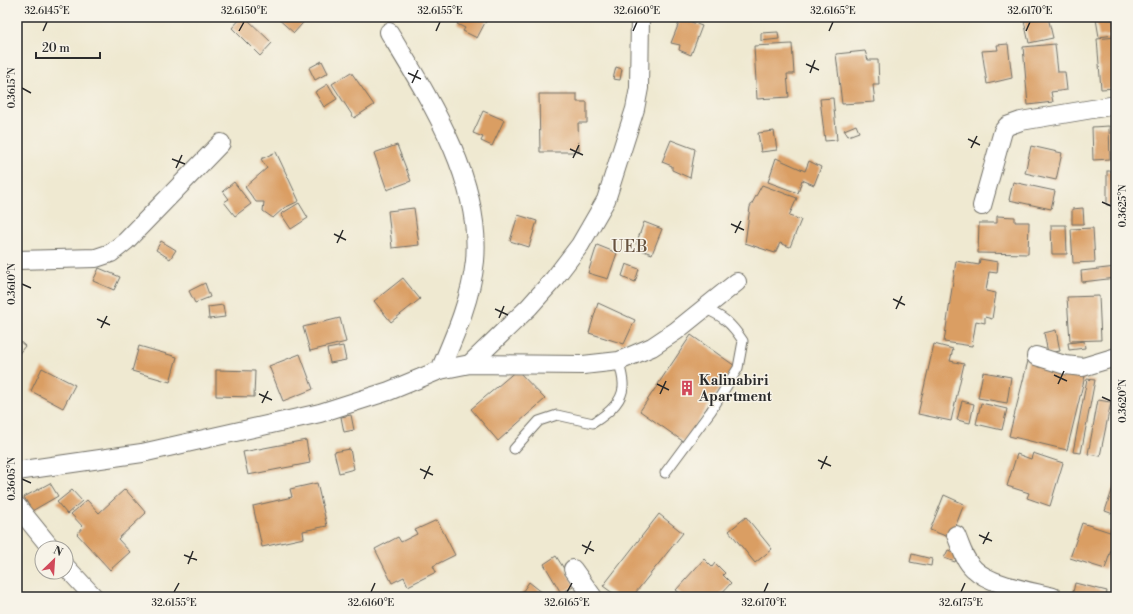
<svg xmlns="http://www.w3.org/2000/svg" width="1133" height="614" font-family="'Libre Bodoni',serif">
  <rect width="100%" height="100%" fill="#f7f3e8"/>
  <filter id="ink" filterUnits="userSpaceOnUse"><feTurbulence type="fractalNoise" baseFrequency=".025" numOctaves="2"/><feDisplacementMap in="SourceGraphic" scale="8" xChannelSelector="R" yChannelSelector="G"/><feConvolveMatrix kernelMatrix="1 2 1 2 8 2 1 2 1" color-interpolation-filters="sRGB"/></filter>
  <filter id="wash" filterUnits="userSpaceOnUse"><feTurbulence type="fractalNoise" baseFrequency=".012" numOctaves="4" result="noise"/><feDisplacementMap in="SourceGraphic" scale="16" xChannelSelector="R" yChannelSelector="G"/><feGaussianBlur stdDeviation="0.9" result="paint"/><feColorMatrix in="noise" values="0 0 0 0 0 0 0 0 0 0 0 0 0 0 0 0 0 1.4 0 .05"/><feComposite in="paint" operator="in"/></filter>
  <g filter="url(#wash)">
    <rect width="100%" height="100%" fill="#efe9d1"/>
    <g id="blocks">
      <g fill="#da9e64">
        <path d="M 242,17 L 245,17 L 272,43 L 260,56 L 232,28 Z"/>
        <path d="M 276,17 L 308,17 L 294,33 Z"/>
        <path d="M 461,17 L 488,17 L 477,38 L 463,31 L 465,28 L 457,24 Z"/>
        <path d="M 1048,17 L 1053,38 L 1029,43 L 1024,21 Z"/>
        <path d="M 681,18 L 702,26 L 691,55 L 679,50 L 680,45 L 671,43 Z"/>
        <path d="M 1096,19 L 1113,20 L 1114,35 L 1099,37 Z"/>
        <path d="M 778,32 L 779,39 L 761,41 L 761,33 Z"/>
        <path d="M 1116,37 L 1116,88 L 1101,89 L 1097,39 Z"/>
        <path d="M 792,44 L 794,74 L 787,74 L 789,97 L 757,99 L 754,46 Z"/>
        <path d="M 1008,44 L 1012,78 L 987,84 L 982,51 L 998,50 L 997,45 Z"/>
        <path d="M 1055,44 L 1058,72 L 1065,72 L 1067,90 L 1051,92 L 1053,102 L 1028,105 L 1023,47 Z"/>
        <path d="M 865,51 L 868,60 L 878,60 L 879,85 L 873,85 L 875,102 L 842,104 L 836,54 Z"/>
        <path d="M 322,61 L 328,73 L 315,80 L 309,68 Z"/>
        <path d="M 616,67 L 622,69 L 620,80 L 613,79 Z"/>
        <path d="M 351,72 L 374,105 L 354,118 L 332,84 Z"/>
        <path d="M 328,84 L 337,99 L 324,107 L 315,92 Z"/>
        <path d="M 539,94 L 577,94 L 577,102 L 587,102 L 587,123 L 578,123 L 579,152 L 540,152 Z"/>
        <path d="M 833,98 L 837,140 L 825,141 L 820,99 Z"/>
        <path d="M 483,111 L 504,120 L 492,146 L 481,141 L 483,137 L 473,133 Z"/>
        <path d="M 856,125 L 859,132 L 848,136 L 844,130 Z"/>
        <path d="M 1109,126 L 1110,159 L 1093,160 L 1092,127 Z"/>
        <path d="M 774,131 L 777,150 L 761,152 L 758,133 Z"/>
        <path d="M 671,140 L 695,149 L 690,178 L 672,170 L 672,166 L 662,162 Z"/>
        <path d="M 397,145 L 411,181 L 387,190 L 374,153 Z"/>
        <path d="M 1031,146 L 1062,153 L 1056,180 L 1025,173 Z"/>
        <path d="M 276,152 L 299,201 L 284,208 L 273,218 L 263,211 L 264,202 L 256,202 L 245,187 L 267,168 L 261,159 Z"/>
        <path d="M 776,158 L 805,171 L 809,161 L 821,167 L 814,185 L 802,180 L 798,193 L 768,182 Z"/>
        <rect x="1107" y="171" width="9" height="34"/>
        <path d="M 234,182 L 251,204 L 235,216 L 224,202 L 229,199 L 223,191 Z"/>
        <path d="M 1013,182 L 1055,191 L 1051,209 L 1009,200 Z"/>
        <path d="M 762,185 L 797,198 L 789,216 L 801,220 L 790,247 L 780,243 L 775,253 L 745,243 L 750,207 Z"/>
        <path d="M 299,203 L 308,218 L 291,229 L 281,214 Z"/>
        <path d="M 414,208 L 419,245 L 392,248 L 388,211 Z"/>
        <path d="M 1083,208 L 1084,224 L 1072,224 L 1072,209 Z"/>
        <path d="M 518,215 L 537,221 L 529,247 L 510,241 Z"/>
        <path d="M 997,216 L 1015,217 L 1015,222 L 1029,222 L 1028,254 L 978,253 L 979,223 L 997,223 Z"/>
        <path d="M 644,222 L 662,229 L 652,254 L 641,250 L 642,246 L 636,244 Z"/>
        <path d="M 1051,225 L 1066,225 L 1067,254 L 1052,254 Z"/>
        <path d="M 1093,228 L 1095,262 L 1073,263 L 1071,229 Z"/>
        <path d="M 161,241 L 176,250 L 170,259 L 156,250 Z"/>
        <path d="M 597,245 L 617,253 L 608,279 L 588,273 Z"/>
        <path d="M 980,259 L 998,262 L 997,273 L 989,272 L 986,291 L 996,293 L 992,319 L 985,317 L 985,323 L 976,321 L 972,346 L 944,342 L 956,261 L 979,265 Z"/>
        <path d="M 626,264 L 639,269 L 635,282 L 622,276 Z"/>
        <path d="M 1116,267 L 1116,278 L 1082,282 L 1081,271 Z"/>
        <path d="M 99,268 L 120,277 L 114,290 L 93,281 Z"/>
        <path d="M 403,278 L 420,299 L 391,322 L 374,301 Z"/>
        <path d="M 205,283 L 210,297 L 195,303 L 189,291 Z"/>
        <path d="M 1099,296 L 1101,340 L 1070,341 L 1067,297 Z"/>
        <path d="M 598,303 L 635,320 L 624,344 L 589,333 Z"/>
        <path d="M 223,305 L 225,317 L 209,319 L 208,307 Z"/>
        <path d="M 340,318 L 346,342 L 310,351 L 303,327 Z"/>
        <path d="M 1056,330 L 1060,351 L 1048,353 L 1044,333 Z"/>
        <path d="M 691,335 L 735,366 L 684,442 L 640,411 Z"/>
        <path d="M 17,339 L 25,346 L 17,356 Z"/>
        <path d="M 1084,341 L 1085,348 L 1069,350 L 1068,343 Z"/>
        <path d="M 934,344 L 953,349 L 950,361 L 964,364 L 951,421 L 918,414 Z"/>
        <path d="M 139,346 L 177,357 L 170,382 L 132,371 Z"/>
        <path d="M 343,346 L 346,360 L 330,363 L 327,349 Z"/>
        <path d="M 300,354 L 313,389 L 283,401 L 269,366 Z"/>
        <path d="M 1028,361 L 1085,376 L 1067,450 L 1009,436 Z"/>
        <path d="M 42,368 L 75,385 L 63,408 L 31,391 Z"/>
        <path d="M 216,370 L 255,371 L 254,397 L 216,396 Z"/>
        <path d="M 517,370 L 545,399 L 498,441 L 471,409 Z"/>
        <path d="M 983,372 L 1011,377 L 1007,403 L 978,398 Z"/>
        <path d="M 1087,379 L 1095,380 L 1081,453 L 1073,452 Z"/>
        <path d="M 1098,400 L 1111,402 L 1100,456 L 1088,454 Z"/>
        <path d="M 962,401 L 974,404 L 970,423 L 957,420 Z"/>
        <path d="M 981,403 L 1007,409 L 1002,430 L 976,424 Z"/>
        <path d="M 351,415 L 354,430 L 344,432 L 341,417 Z"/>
        <path d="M 306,440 L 310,463 L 248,475 L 243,452 Z"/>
        <path d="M 350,449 L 354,469 L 339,473 L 334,452 Z"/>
        <path d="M 1033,453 L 1063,463 L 1050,506 L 1027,498 L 1029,493 L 1007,486 L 1017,454 L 1031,459 Z"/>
        <path d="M 1116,479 L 1116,515 L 1105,511 Z"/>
        <path d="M 50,483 L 58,496 L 32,511 L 24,497 Z"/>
        <path d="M 317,483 L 327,526 L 303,531 L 304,538 L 262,547 L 253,506 L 292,497 L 290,489 Z"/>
        <path d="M 125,489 L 146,513 L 118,539 L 130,552 L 110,570 L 77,534 L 83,527 L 71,514 L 87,500 L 99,513 Z"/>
        <path d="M 72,490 L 82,501 L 67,514 L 57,502 Z"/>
        <path d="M 944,495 L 964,504 L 951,538 L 930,530 Z"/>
        <path d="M 659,514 L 683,533 L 632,597 L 618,597 L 603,586 Z"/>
        <path d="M 746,517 L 772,549 L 755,563 L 729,531 Z"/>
        <path d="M 437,520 L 455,555 L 433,566 L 436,572 L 408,586 L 404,577 L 392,583 L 375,549 L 398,537 L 401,542 L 417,534 L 415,530 Z"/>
        <path d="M 1082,523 L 1116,534 L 1105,569 L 1070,558 Z"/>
        <path d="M 948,550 L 958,554 L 955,562 L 944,558 Z"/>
        <path d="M 912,554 L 932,559 L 931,566 L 910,562 Z"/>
        <path d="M 556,556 L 575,586 L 561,593 L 544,564 Z"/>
        <path d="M 704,559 L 712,567 L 715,563 L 725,573 L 723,575 L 731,583 L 720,595 L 723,597 L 680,597 L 682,595 L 676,590 Z"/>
        <path d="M 529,582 L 548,597 L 519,597 Z"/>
        <path d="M 1075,583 L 1107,591 L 1106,597 L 1072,597 Z"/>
      </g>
    </g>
  </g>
  <g filter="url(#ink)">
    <use href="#blocks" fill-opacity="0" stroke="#706e65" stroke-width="1"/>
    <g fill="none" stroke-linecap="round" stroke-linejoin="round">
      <defs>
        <g id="lane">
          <path d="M 514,449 L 539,421 L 557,415 L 593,423 C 606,415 622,403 623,387 C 624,379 620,369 619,361"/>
          <path d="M 665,473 L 711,411 L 738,368 L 743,341 C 731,323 723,316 703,308"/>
        </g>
        <g id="street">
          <path d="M 389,32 C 429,98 482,180 475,261 C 471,299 455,335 440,370"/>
          <path d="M 982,206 L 1003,131 L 1007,126 L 1021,121 L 1116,105"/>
          <path d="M 17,260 L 96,258 L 111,253 L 126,241 L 221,143"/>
          <path d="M 1036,356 L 1065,365 L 1083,367 L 1116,357"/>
          <path d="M 470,364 L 529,307 L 554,279 L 580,245 L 606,200 L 635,109 L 639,88 L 640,17"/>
          <path d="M 17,471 L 142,453 L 320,413 L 389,391 L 440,370 L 470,364 L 583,365 L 619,361 L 652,347 L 676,331 L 737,282"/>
          <path d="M 17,506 L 51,548"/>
          <path d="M 956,535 C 961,547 964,560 974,569 C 990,585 1030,591 1053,597"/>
          <path d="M 66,567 L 94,597"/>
          <path d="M 573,569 L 593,597"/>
        </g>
      </defs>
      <use href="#lane" stroke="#706e65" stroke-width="11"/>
      <use href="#street" stroke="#706e65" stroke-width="20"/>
      <use href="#lane" stroke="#fff" stroke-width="9"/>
      <use href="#street" stroke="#fff" stroke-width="18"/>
    </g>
  </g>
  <path fill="none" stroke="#2b2b2b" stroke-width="1.5" d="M 43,31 L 47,22M 239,31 L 244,22M 436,31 L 440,22M 633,31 L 637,22M 829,31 L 833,22M 1026,31 L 1030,22M 806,64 L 819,70M 408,73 L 421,79M 810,73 L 815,60M 412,83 L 418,70M 22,88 L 31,93M 968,139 L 980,145M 971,148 L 977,136M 570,149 L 583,155M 573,158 L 579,145M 172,159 L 185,164M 176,168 L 182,155M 1102,202 L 1111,206M 731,224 L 744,230M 735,233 L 741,221M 334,234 L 346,240M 337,243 L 343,230M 22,284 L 31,288M 893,299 L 905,305M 495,309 L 508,315M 896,309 L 902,296M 499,318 L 504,306M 97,319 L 110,325M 101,328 L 107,316M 1054,375 L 1067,381M 657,384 L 669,390M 1058,384 L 1064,371M 259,394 L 272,400M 660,394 L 666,381M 1102,397 L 1111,401M 262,403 L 268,391M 818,460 L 831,466M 420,469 L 433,475M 821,469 L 827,456M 22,479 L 31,483M 424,479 L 430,466M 979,535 L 992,541M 983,544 L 989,532M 582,545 L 594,551M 585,554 L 591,541M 184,555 L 197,560M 188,564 L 193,551M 174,592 L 179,583M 371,592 L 375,583M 567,592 L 572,583M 764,592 L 768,583M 961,592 L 965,583"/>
  <defs>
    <symbol id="building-bare" viewBox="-9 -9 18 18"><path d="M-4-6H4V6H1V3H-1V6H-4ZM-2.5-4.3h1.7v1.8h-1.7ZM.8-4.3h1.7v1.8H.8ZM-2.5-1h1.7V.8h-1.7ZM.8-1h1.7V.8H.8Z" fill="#d1495b" stroke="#f7f3e8" stroke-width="2.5" paint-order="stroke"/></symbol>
  </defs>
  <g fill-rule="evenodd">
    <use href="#building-bare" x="676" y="377" width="22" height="22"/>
  </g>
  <g text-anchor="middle" stroke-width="3" stroke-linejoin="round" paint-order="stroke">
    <g font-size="14" font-weight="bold" fill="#2b2b2b" stroke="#f7f3e8" text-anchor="start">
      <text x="699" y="385">Kalinabiri<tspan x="699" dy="16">Apartment</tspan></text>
    </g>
    <g font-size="16" letter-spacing="1" fill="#68533f" stroke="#f7f3e8">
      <text x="630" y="252">UEB</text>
    </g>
  </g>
  <rect width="1133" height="614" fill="none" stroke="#f7f3e8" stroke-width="44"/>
  <g transform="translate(54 560) rotate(25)"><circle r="19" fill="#f7f3e8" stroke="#a5a39c"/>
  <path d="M0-3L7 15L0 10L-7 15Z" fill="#d1495b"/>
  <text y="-6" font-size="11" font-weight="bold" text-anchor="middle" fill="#2b2b2b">N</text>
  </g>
  <path d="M36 52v6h64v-6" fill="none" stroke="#2b2b2b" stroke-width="2"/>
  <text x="42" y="52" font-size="12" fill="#2b2b2b" stroke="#f7f3e8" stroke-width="3" paint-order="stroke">20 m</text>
  <rect x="22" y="22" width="1089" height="570" fill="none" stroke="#2b2b2b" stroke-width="1.5"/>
  <g font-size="10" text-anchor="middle" fill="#2b2b2b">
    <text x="47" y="14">32.6145°E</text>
    <text x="244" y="14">32.6150°E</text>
    <text x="440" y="14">32.6155°E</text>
    <text x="637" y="14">32.6160°E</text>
    <text x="833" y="14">32.6165°E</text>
    <text x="1030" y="14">32.6170°E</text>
    <text transform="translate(11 88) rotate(-90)" y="4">0.3615°N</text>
    <text transform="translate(1122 206) rotate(-90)" y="4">0.3625°N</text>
    <text transform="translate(11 284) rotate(-90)" y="4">0.3610°N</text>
    <text transform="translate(1122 401) rotate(-90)" y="4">0.3620°N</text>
    <text transform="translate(11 479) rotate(-90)" y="4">0.3605°N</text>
    <text x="174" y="606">32.6155°E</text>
    <text x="371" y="606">32.6160°E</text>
    <text x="567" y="606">32.6165°E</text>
    <text x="764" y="606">32.6170°E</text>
    <text x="961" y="606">32.6175°E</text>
  </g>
</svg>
